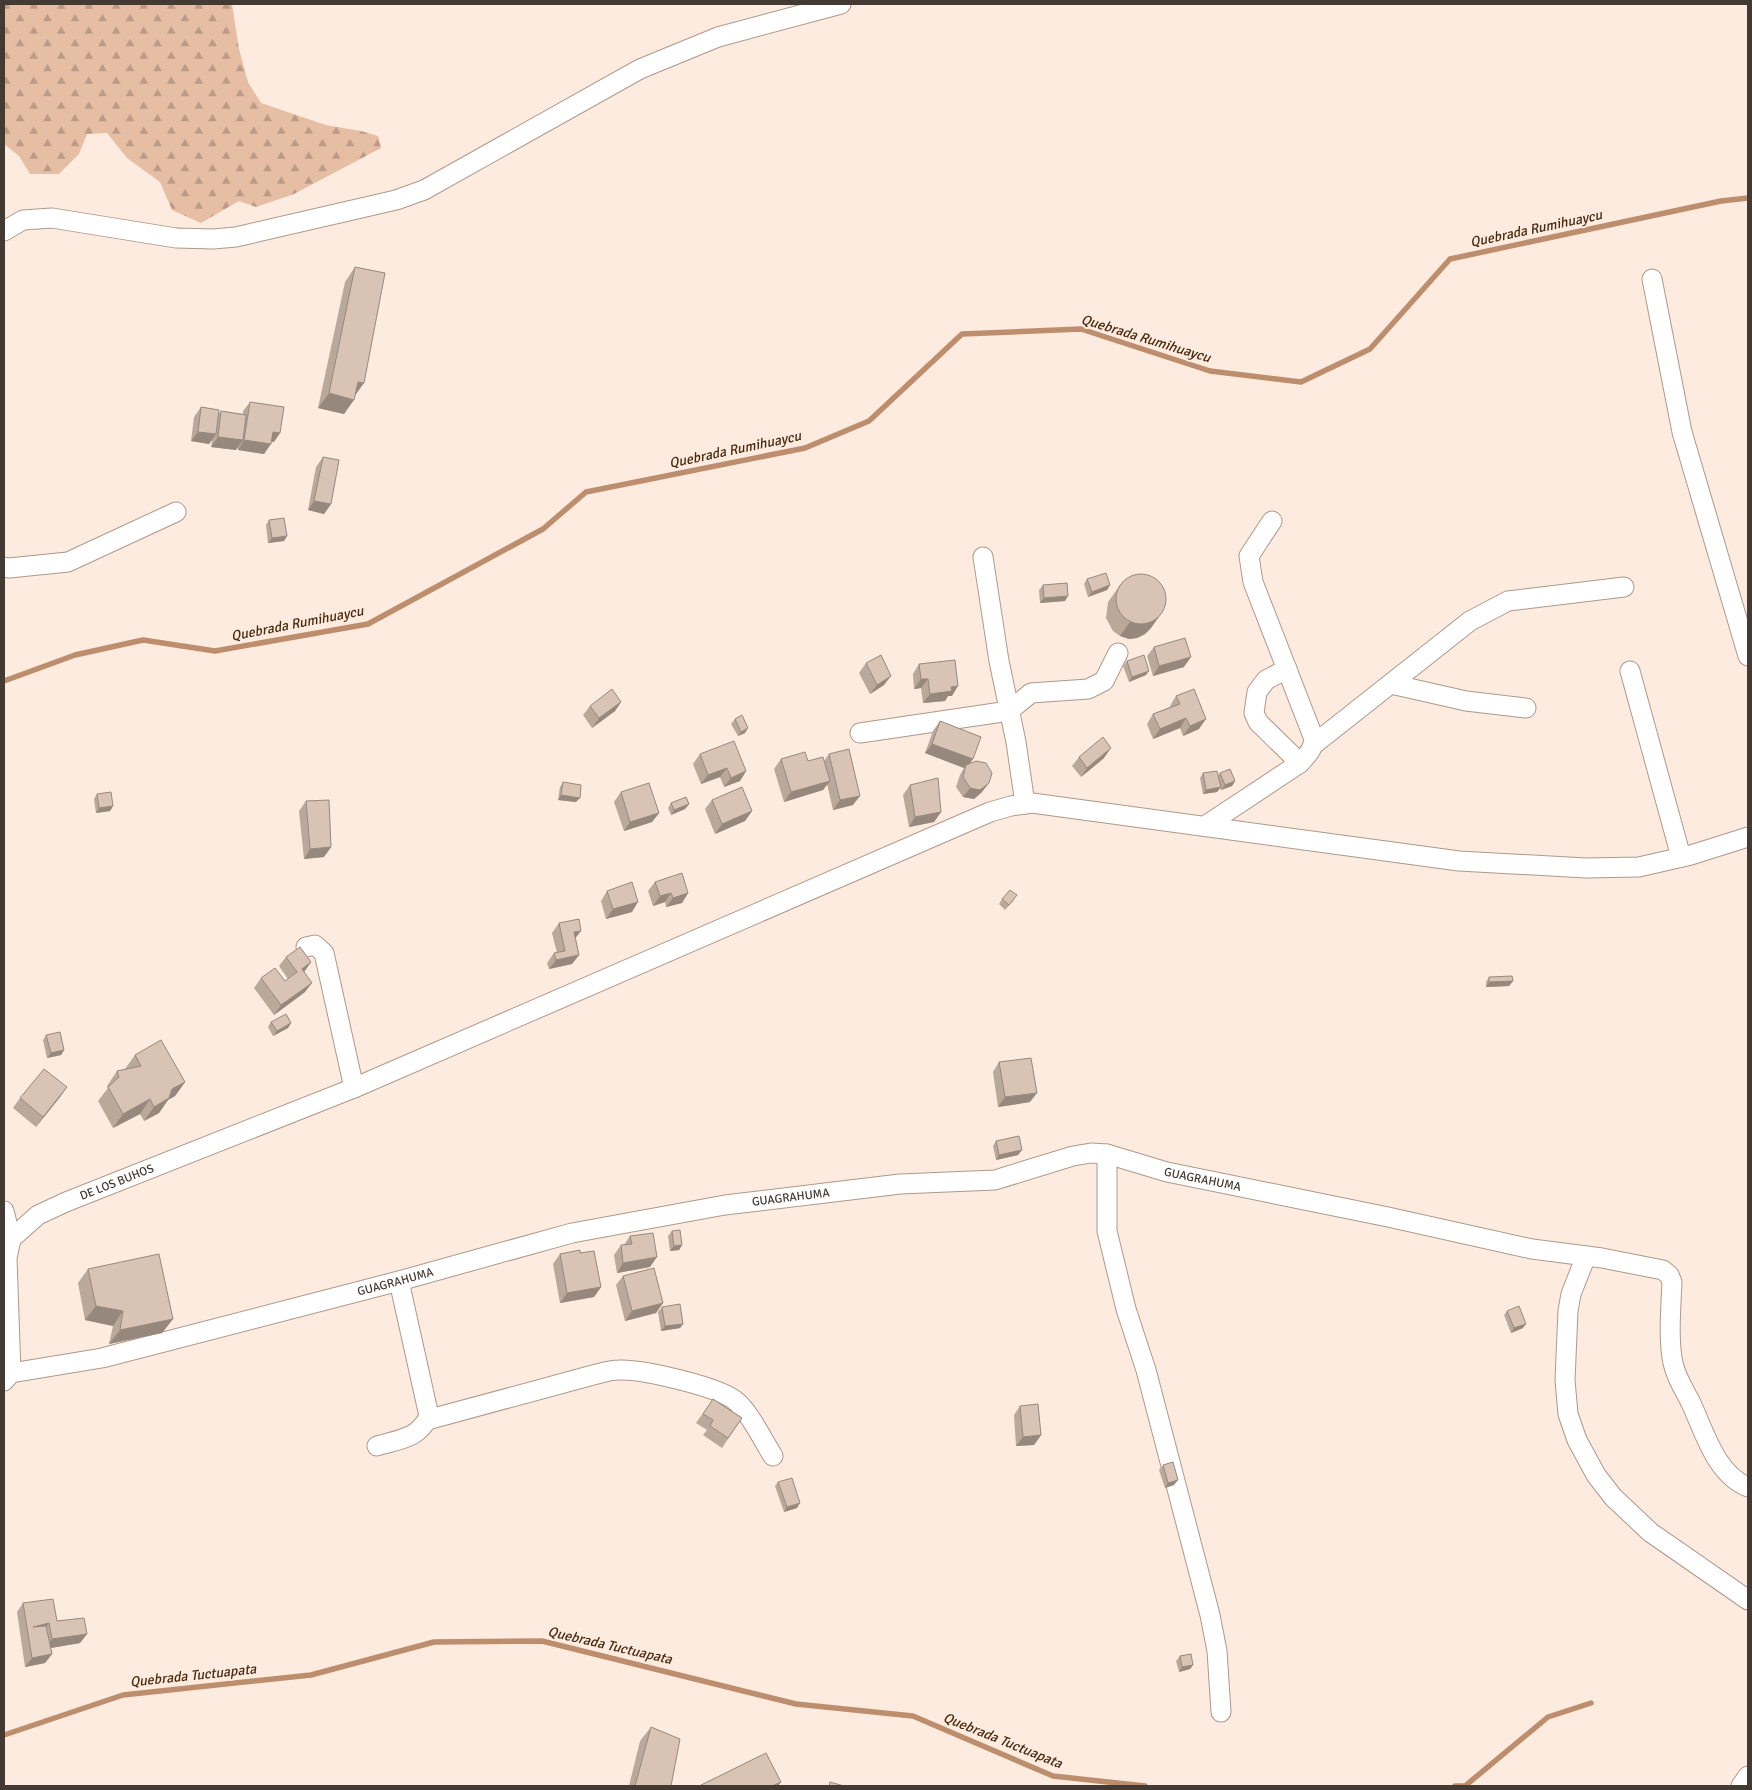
<svg xmlns="http://www.w3.org/2000/svg" width="1752" height="1790" font-family="Signika,sans-serif">
  <defs>
    <pattern id="forest-firs" width="22" height="20" patternUnits="userSpaceOnUse" patternTransform="scale(1.25)"><rect width="22" height="20" fill="#e6bea3"/><path d="M5 1l3.5 6h-7zM16 11l3.5 6h-7z" fill="#bc9b86"/></pattern>
  </defs>
  <rect width="100%" height="100%" fill="#fdebdf"/>
  <path fill="url(#forest-firs)" d="M 4,4 L 232,4 L 239,49 L 248,82 L 261,103 L 326,125 L 361,131 L 378,136 L 381,148 L 294,194 L 256,207 L 239,201 L 201,223 L 172,210 L 160,182 L 127,158 L 107,133 L 87,134 L 79,154 L 59,174 L 30,174 L 19,156 L 4,144 Z"/>
  <g fill="none" stroke-linecap="round" stroke-linejoin="round">
    <g stroke="#bd8e6d" stroke-width="5.5">
      <path d="M 4,681 L 75,655 L 143,640 L 215,651 L 368,624 L 543,529 L 586,492 L 805,448 L 869,421 L 962,334 L 1081,329 L 1210,371 L 1301,382 L 1370,349 L 1450,259 L 1721,201 L 1748,198"/>
      <path d="M 4,1735 L 123,1695 L 311,1675 L 434,1642 L 542,1641 L 796,1704 L 913,1716 L 1053,1776 L 1145,1786"/>
      <path d="M 1455,1786 L 1465,1786 L 1548,1717 L 1591,1703"/>
    </g>
    <defs>
      <g id="minor">
        <path d="M 4,231 L 23,220 L 52,218 L 176,238 L 213,239 L 236,237 L 396,200 L 424,190 L 640,69 L 718,37 L 841,4"/>
        <path d="M 1652,279 L 1682,432 L 1748,656"/>
        <path d="M 983,557 L 999,661 L 1016,742 L 1025,804"/>
        <path d="M 4,567 L 9,568 L 68,562 L 176,512"/>
        <path d="M 1287,669 L 1266,680 L 1257,692 L 1254,713 L 1258,722 L 1300,763"/>
        <path d="M 1630,671 L 1681,857"/>
        <path d="M 1391,684 L 1466,701 L 1526,708"/>
        <path d="M 860,733 L 1009,711 L 1031,693 L 1088,689 L 1104,681 L 1118,653"/>
        <path d="M 1313,745 L 1470,621 L 1508,601 L 1624,587"/>
        <path d="M 1205,826 L 1300,763 C 1307,755 1313,750 1314,739 L 1253,582 L 1249,556 L 1272,521"/>
        <path d="M 306,947 L 315,945 L 324,953 L 354,1088"/>
        <path d="M 1107,1154 L 1107,1231 L 1126,1309 L 1146,1370 L 1210,1615 L 1217,1651 L 1221,1712"/>
        <path d="M 4,1211 L 11,1239"/>
        <path d="M 1586,1256 L 1571,1294 L 1568,1311 L 1565,1380 L 1568,1414 L 1577,1440 L 1596,1475 L 1613,1497 L 1650,1532 L 1748,1600"/>
        <path id="s1" d="M 11,1373 L 7,1258 L 11,1239 L 38,1215 L 66,1202 L 354,1088 L 990,812 L 1011,806 L 1032,803 L 1459,861 L 1586,868 L 1639,867 L 1691,855 L 1748,837"/>
        <path id="s2" d="M 4,1381 L 11,1373 L 102,1358 L 399,1281 L 572,1233 L 725,1205 L 900,1184 L 995,1180 L 1073,1156 L 1091,1153 L 1107,1154 L 1167,1172 L 1388,1217 L 1532,1249 L 1602,1258 L 1663,1270 L 1669,1275 L 1672,1282 C 1671,1306 1668,1340 1673,1363 C 1676,1377 1683,1388 1690,1401 C 1704,1430 1715,1474 1748,1487"/>
        <path d="M 427,1420 L 593,1375 C 601,1373 610,1370 619,1370 C 642,1369 721,1387 737,1402 C 752,1416 762,1439 773,1456"/>
        <path d="M 377,1446 C 400,1439 418,1439 429,1416 L 399,1281"/>
        <path d="M 1741,1786 L 1748,1776"/>
      </g>
    </defs>
    <use href="#minor" stroke="#ae998b" stroke-width="21"/>
    <use href="#minor" stroke="#fff" stroke-width="19"/>
  </g>
  <g fill="#baa89b">
    <path d="M 355,267 L 356,394 L 344,414 L 318,408 L 345,282 Z"/>
    <path d="M 250,402 L 274,442 L 271,442 L 264,454 L 238,450 L 238,447 L 236,450 L 211,447 L 212,440 L 209,444 L 191,441 L 194,417 L 201,407 L 219,414 L 221,411 L 243,414 L 243,411 Z"/>
    <path d="M 323,457 L 331,504 L 324,514 L 308,510 L 316,467 Z"/>
    <path d="M 269,520 L 287,536 L 284,541 L 268,543 L 266,525 Z"/>
    <path d="M 1087,579 L 1110,585 L 1107,590 L 1088,597 L 1084,584 Z"/>
    <path d="M 1123,581 L 1151,628 L 1145,634 L 1137,638 L 1129,639 L 1120,636 L 1113,631 L 1106,618 L 1108,602 Z"/>
    <path d="M 1043,585 L 1065,601 L 1040,603 L 1039,590 Z"/>
    <path d="M 1154,647 L 1184,667 L 1153,676 L 1147,656 Z"/>
    <path d="M 1127,661 L 1146,675 L 1129,682 L 1123,666 Z"/>
    <path d="M 866,663 L 884,685 L 870,694 L 859,673 Z"/>
    <path d="M 919,664 L 952,696 L 948,696 L 945,701 L 923,703 L 921,688 L 914,689 L 913,674 Z"/>
    <path d="M 1176,696 L 1199,729 L 1183,736 L 1180,728 L 1153,739 L 1147,724 L 1153,714 L 1170,707 L 1170,706 Z"/>
    <path d="M 621,702 L 615,711 L 592,728 L 583,715 L 590,706 Z"/>
    <path d="M 735,719 L 745,733 L 738,736 L 731,724 Z"/>
    <path d="M 940,721 L 970,764 L 982,792 L 974,799 L 963,797 L 956,787 L 960,775 L 964,768 L 925,753 L 933,731 Z"/>
    <path d="M 700,754 L 746,771 L 740,781 L 724,787 L 720,777 L 701,784 L 693,764 Z"/>
    <path d="M 829,754 L 853,805 L 833,810 L 827,784 L 823,790 L 784,802 L 774,769 L 781,759 L 808,761 L 824,761 Z"/>
    <path d="M 1079,757 L 1104,758 L 1081,777 L 1072,766 Z"/>
    <path d="M 1203,773 L 1218,775 L 1220,773 L 1235,781 L 1232,786 L 1221,790 L 1220,788 L 1217,792 L 1203,794 L 1200,778 Z"/>
    <path d="M 563,782 L 576,802 L 558,800 L 560,787 Z"/>
    <path d="M 910,785 L 941,812 L 934,822 L 909,827 L 903,795 Z"/>
    <path d="M 621,792 L 659,813 L 652,822 L 624,831 L 614,802 Z"/>
    <path d="M 97,794 L 113,806 L 110,811 L 96,813 L 94,799 Z"/>
    <path d="M 712,800 L 752,811 L 745,821 L 715,834 L 705,809 Z"/>
    <path d="M 306,801 L 331,847 L 324,857 L 304,859 L 299,811 Z"/>
    <path d="M 671,803 L 689,804 L 685,809 L 671,815 L 668,808 Z"/>
    <path d="M 655,882 L 688,893 L 682,903 L 666,907 L 665,902 L 653,906 L 648,891 Z"/>
    <path d="M 607,891 L 632,912 L 606,919 L 601,901 Z"/>
    <path d="M 1002,899 L 1014,900 L 1005,910 L 999,904 Z"/>
    <path d="M 559,923 L 579,955 L 572,964 L 549,969 L 547,963 L 554,953 L 557,953 L 552,933 Z"/>
    <path d="M 286,957 L 311,962 L 304,972 L 305,992 L 274,1015 L 254,988 L 261,978 L 285,981 L 288,979 L 279,966 Z"/>
    <path d="M 1489,977 L 1513,981 L 1509,986 L 1486,987 L 1486,982 Z"/>
    <path d="M 271,1022 L 291,1023 L 288,1028 L 273,1036 L 268,1027 Z"/>
    <path d="M 46,1035 L 64,1050 L 61,1055 L 47,1058 L 43,1040 Z"/>
    <path d="M 135,1055 L 185,1082 L 175,1096 L 168,1100 L 159,1113 L 144,1121 L 140,1114 L 113,1128 L 98,1101 L 108,1088 L 107,1086 L 117,1071 L 125,1069 Z"/>
    <path d="M 999,1062 L 1030,1102 L 998,1107 L 993,1072 Z"/>
    <path d="M 67,1087 L 60,1097 L 36,1127 L 13,1108 L 20,1098 Z"/>
    <path d="M 996,1141 L 1022,1150 L 1018,1155 L 996,1160 L 993,1146 Z"/>
    <path d="M 672,1231 L 682,1245 L 679,1250 L 670,1251 L 668,1236 Z"/>
    <path d="M 630,1236 L 650,1267 L 617,1273 L 614,1255 L 621,1245 L 624,1245 Z"/>
    <path d="M 580,1253 L 601,1287 L 594,1297 L 560,1303 L 553,1264 L 560,1254 Z"/>
    <path d="M 88,1269 L 173,1319 L 162,1333 L 109,1344 L 113,1326 L 85,1320 L 78,1283 Z"/>
    <path d="M 623,1276 L 663,1303 L 656,1313 L 625,1321 L 616,1285 Z"/>
    <path d="M 662,1307 L 683,1324 L 680,1328 L 661,1331 L 658,1312 Z"/>
    <path d="M 1507,1311 L 1523,1328 L 1511,1333 L 1504,1315 Z"/>
    <path d="M 713,1399 L 742,1418 L 722,1448 L 703,1435 L 707,1430 L 696,1423 Z"/>
    <path d="M 1020,1406 L 1041,1435 L 1034,1445 L 1016,1446 L 1014,1415 Z"/>
    <path d="M 1163,1465 L 1174,1485 L 1165,1488 L 1159,1470 Z"/>
    <path d="M 778,1482 L 797,1508 L 784,1512 L 775,1486 Z"/>
    <path d="M 23,1603 L 57,1621 L 87,1634 L 80,1643 L 51,1648 L 52,1654 L 45,1663 L 25,1667 L 17,1612 Z"/>
    <path d="M 1180,1656 L 1193,1665 L 1190,1669 L 1179,1672 L 1176,1661 Z"/>
    <path d="M 651,1727 L 671,1786 L 629,1786 L 640,1741 Z"/>
  </g>
  <g fill="#97887e">
    <path d="M 358,382 L 364,383 L 354,397 Z"/>
    <path d="M 329,393 L 354,400 L 344,414 L 318,408 Z"/>
    <path d="M 198,432 L 216,434 L 209,444 L 191,441 Z"/>
    <path d="M 273,432 L 280,433 L 274,442 L 266,441 Z"/>
    <path d="M 218,437 L 243,440 L 236,450 L 211,447 Z"/>
    <path d="M 244,440 L 271,444 L 264,454 L 238,450 Z"/>
    <path d="M 314,501 L 331,504 L 324,514 L 308,510 Z"/>
    <path d="M 287,536 L 284,541 L 268,543 L 272,538 Z"/>
    <path d="M 1110,585 L 1107,590 L 1088,597 L 1092,592 Z"/>
    <path d="M 1068,596 L 1065,601 L 1040,603 L 1044,598 Z"/>
    <path d="M 1161,614 L 1151,628 L 1145,634 L 1137,638 L 1129,639 L 1120,636 L 1130,622 Z"/>
    <path d="M 1191,657 L 1184,667 L 1153,676 L 1159,666 Z"/>
    <path d="M 1149,671 L 1146,675 L 1129,682 L 1132,677 Z"/>
    <path d="M 891,676 L 884,685 L 870,694 L 877,685 Z"/>
    <path d="M 921,679 L 928,679 L 921,688 L 914,689 Z"/>
    <path d="M 958,686 L 952,696 L 948,696 L 945,701 L 923,703 L 930,694 L 951,687 Z"/>
    <path d="M 621,702 L 615,711 L 592,728 L 599,718 Z"/>
    <path d="M 1186,718 L 1180,728 L 1153,739 L 1160,729 Z"/>
    <path d="M 1206,719 L 1199,729 L 1183,736 L 1190,726 Z"/>
    <path d="M 748,728 L 745,733 L 738,736 L 741,732 Z"/>
    <path d="M 932,744 L 973,759 L 966,769 L 966,765 L 964,768 L 925,753 Z"/>
    <path d="M 1111,748 L 1104,758 L 1081,777 L 1087,768 Z"/>
    <path d="M 727,768 L 720,777 L 701,784 L 708,775 Z"/>
    <path d="M 746,771 L 740,781 L 724,787 L 731,778 Z"/>
    <path d="M 830,781 L 823,790 L 784,802 L 791,792 Z"/>
    <path d="M 1235,781 L 1232,786 L 1221,790 L 1225,785 Z"/>
    <path d="M 989,783 L 982,792 L 974,799 L 963,797 L 970,788 Z"/>
    <path d="M 1221,787 L 1217,792 L 1203,794 L 1206,790 Z"/>
    <path d="M 561,795 L 580,798 L 576,802 L 558,800 Z"/>
    <path d="M 860,796 L 853,805 L 833,810 L 840,800 Z"/>
    <path d="M 689,804 L 685,809 L 671,815 L 674,810 Z"/>
    <path d="M 113,806 L 110,811 L 96,813 L 99,808 Z"/>
    <path d="M 752,811 L 745,821 L 715,834 L 722,824 Z"/>
    <path d="M 941,812 L 934,822 L 909,827 L 915,817 Z"/>
    <path d="M 659,813 L 652,822 L 624,831 L 630,822 Z"/>
    <path d="M 331,847 L 324,857 L 304,859 L 310,849 Z"/>
    <path d="M 671,893 L 665,902 L 653,906 L 660,896 Z"/>
    <path d="M 688,893 L 682,903 L 666,907 L 673,898 Z"/>
    <path d="M 638,902 L 632,912 L 606,919 L 613,909 Z"/>
    <path d="M 581,931 L 574,940 L 574,932 Z"/>
    <path d="M 579,955 L 572,964 L 549,969 L 556,960 Z"/>
    <path d="M 311,962 L 304,972 L 302,969 Z"/>
    <path d="M 1513,981 L 1509,986 L 1486,987 L 1489,982 Z"/>
    <path d="M 312,983 L 305,992 L 274,1015 L 281,1005 Z"/>
    <path d="M 291,1023 L 288,1028 L 273,1036 L 277,1031 Z"/>
    <path d="M 64,1050 L 61,1055 L 47,1058 L 51,1053 Z"/>
    <path d="M 185,1082 L 175,1096 L 168,1100 L 159,1113 L 144,1121 L 154,1107 L 172,1089 Z"/>
    <path d="M 67,1087 L 60,1097 L 36,1127 L 43,1117 Z"/>
    <path d="M 1037,1093 L 1030,1102 L 998,1107 L 1005,1097 Z"/>
    <path d="M 150,1099 L 140,1114 L 113,1128 L 123,1114 Z"/>
    <path d="M 1022,1150 L 1018,1155 L 996,1160 L 999,1155 Z"/>
    <path d="M 682,1245 L 679,1250 L 670,1251 L 674,1246 Z"/>
    <path d="M 657,1257 L 650,1267 L 617,1273 L 623,1263 Z"/>
    <path d="M 601,1287 L 594,1297 L 560,1303 L 567,1293 Z"/>
    <path d="M 663,1303 L 656,1313 L 625,1321 L 632,1311 Z"/>
    <path d="M 96,1306 L 123,1311 L 113,1326 L 85,1320 Z"/>
    <path d="M 173,1319 L 162,1333 L 109,1344 L 120,1330 Z"/>
    <path d="M 683,1324 L 680,1328 L 661,1331 L 665,1326 Z"/>
    <path d="M 1526,1324 L 1523,1328 L 1511,1333 L 1514,1328 Z"/>
    <path d="M 1041,1435 L 1034,1445 L 1016,1446 L 1023,1437 Z"/>
    <path d="M 1178,1480 L 1174,1485 L 1165,1488 L 1168,1483 Z"/>
    <path d="M 800,1503 L 797,1508 L 784,1512 L 787,1507 Z"/>
    <path d="M 49,1623 L 42,1633 L 33,1627 Z"/>
    <path d="M 87,1634 L 80,1643 L 45,1649 L 52,1639 Z"/>
    <path d="M 52,1654 L 45,1663 L 25,1667 L 32,1658 Z"/>
    <path d="M 1193,1665 L 1190,1669 L 1179,1672 L 1182,1667 Z"/>
    <path d="M 781,1782 L 778,1786 L 772,1786 Z"/>
  </g>
  <g fill="#d8c3b4" stroke="#97887e">
    <path d="M 355,267 L 385,273 L 364,383 L 358,382 L 354,400 L 329,393 Z"/>
    <path d="M 250,402 L 284,407 L 280,433 L 273,432 L 271,444 L 244,440 Z"/>
    <path d="M 201,407 L 219,410 L 216,434 L 198,432 Z"/>
    <path d="M 221,411 L 246,415 L 243,440 L 218,437 Z"/>
    <path d="M 323,457 L 339,460 L 331,504 L 314,501 Z"/>
    <path d="M 284,518 L 287,536 L 272,538 L 269,520 Z"/>
    <path d="M 1106,573 L 1110,585 L 1092,592 L 1087,579 Z"/>
    <circle cx="1141" cy="599" r="25"/>
    <path d="M 1067,583 L 1068,596 L 1044,598 L 1043,585 Z"/>
    <path d="M 1185,638 L 1191,657 L 1159,666 L 1154,647 Z"/>
    <path d="M 881,655 L 891,676 L 877,685 L 866,663 Z"/>
    <path d="M 1144,655 L 1149,671 L 1132,677 L 1127,661 Z"/>
    <path d="M 955,660 L 958,686 L 951,687 L 952,691 L 930,694 L 928,679 L 921,679 L 919,664 Z"/>
    <path d="M 612,689 L 621,702 L 599,718 L 590,706 Z"/>
    <path d="M 1194,689 L 1206,719 L 1190,726 L 1186,718 L 1160,729 L 1153,714 L 1180,704 L 1176,696 Z"/>
    <path d="M 742,715 L 748,728 L 741,732 L 735,719 Z"/>
    <path d="M 940,721 L 981,737 L 973,759 L 932,744 Z"/>
    <path d="M 1103,737 L 1111,748 L 1087,768 L 1079,757 Z"/>
    <path d="M 734,741 L 746,771 L 731,778 L 727,768 L 708,775 L 700,754 Z"/>
    <path d="M 849,749 L 860,796 L 840,800 L 829,754 Z"/>
    <path d="M 805,752 L 808,761 L 823,757 L 830,781 L 791,792 L 781,759 Z"/>
    <path d="M 976,761 L 986,763 L 992,773 L 989,783 L 980,790 L 970,788 L 963,777 L 966,765 Z"/>
    <path d="M 1230,769 L 1235,781 L 1225,785 L 1220,773 Z"/>
    <path d="M 1217,771 L 1221,787 L 1206,790 L 1203,773 Z"/>
    <path d="M 938,778 L 941,812 L 915,817 L 910,785 Z"/>
    <path d="M 563,782 L 581,785 L 580,798 L 561,795 Z"/>
    <path d="M 649,783 L 659,813 L 630,822 L 621,792 Z"/>
    <path d="M 742,787 L 752,811 L 722,824 L 712,800 Z"/>
    <path d="M 111,792 L 113,806 L 99,808 L 97,794 Z"/>
    <path d="M 686,797 L 689,804 L 674,810 L 671,803 Z"/>
    <path d="M 329,800 L 331,847 L 310,849 L 306,801 Z"/>
    <path d="M 682,873 L 688,893 L 673,898 L 671,893 L 660,896 L 655,882 Z"/>
    <path d="M 632,882 L 638,902 L 613,909 L 607,891 Z"/>
    <path d="M 1010,890 L 1017,895 L 1009,905 L 1002,899 Z"/>
    <path d="M 579,919 L 581,931 L 574,932 L 579,955 L 556,960 L 554,953 L 565,951 L 559,923 Z"/>
    <path d="M 300,947 L 311,962 L 302,969 L 312,983 L 281,1005 L 261,978 L 275,968 L 285,981 L 297,972 L 286,957 Z"/>
    <path d="M 1512,976 L 1513,981 L 1489,982 L 1489,977 Z"/>
    <path d="M 286,1014 L 291,1023 L 277,1031 L 271,1022 Z"/>
    <path d="M 60,1032 L 64,1050 L 51,1053 L 46,1035 Z"/>
    <path d="M 161,1040 L 185,1082 L 172,1089 L 169,1098 L 154,1107 L 150,1099 L 123,1114 L 108,1087 L 119,1077 L 117,1071 L 141,1066 L 135,1055 Z"/>
    <path d="M 1031,1058 L 1037,1093 L 1005,1097 L 999,1062 Z"/>
    <path d="M 44,1069 L 67,1087 L 43,1117 L 20,1098 Z"/>
    <path d="M 1019,1136 L 1022,1150 L 999,1155 L 996,1141 Z"/>
    <path d="M 680,1230 L 682,1245 L 674,1246 L 672,1231 Z"/>
    <path d="M 653,1233 L 657,1257 L 623,1263 L 621,1245 L 632,1244 L 630,1236 Z"/>
    <path d="M 580,1250 L 580,1253 L 594,1251 L 601,1287 L 567,1293 L 560,1254 Z"/>
    <path d="M 159,1254 L 173,1319 L 120,1330 L 123,1311 L 96,1306 L 88,1269 Z"/>
    <path d="M 654,1268 L 663,1303 L 632,1311 L 623,1276 Z"/>
    <path d="M 680,1304 L 683,1324 L 665,1326 L 662,1307 Z"/>
    <path d="M 1519,1306 L 1526,1324 L 1514,1328 L 1507,1311 Z"/>
    <path d="M 713,1399 L 742,1418 L 728,1438 L 710,1426 L 713,1420 L 703,1414 Z"/>
    <path d="M 1038,1404 L 1041,1435 L 1023,1437 L 1020,1406 Z"/>
    <path d="M 1173,1462 L 1178,1480 L 1168,1483 L 1163,1465 Z"/>
    <path d="M 792,1478 L 800,1503 L 787,1507 L 778,1482 Z"/>
    <path d="M 53,1599 L 57,1621 L 84,1618 L 87,1634 L 52,1639 L 49,1623 L 33,1627 L 46,1626 L 52,1654 L 32,1658 L 23,1603 Z"/>
    <path d="M 1191,1654 L 1193,1665 L 1182,1667 L 1180,1656 Z"/>
    <path d="M 651,1727 L 680,1739 L 671,1786 L 635,1786 Z"/>
    <path d="M 766,1753 L 781,1782 L 772,1786 L 699,1786 Z"/>
    <path d="M 830,1782 L 844,1786 L 829,1786 Z"/>
  </g>
  <g text-anchor="middle" stroke-width="4" stroke-linejoin="round" paint-order="stroke">
    <g font-size="12" fill="#433a34" stroke="#fdebdf">
      <text dy="4" stroke="none"><textPath href="#s2" startOffset="1231">GUAGRAHUMA</textPath></text>
      <text dy="4" stroke="none"><textPath href="#s1" startOffset="256">DE LOS BUHOS</textPath></text>
      <text dy="4" stroke="none"><textPath href="#s2" startOffset="811">GUAGRAHUMA</textPath></text>
      <text dy="4" stroke="none"><textPath href="#s2" startOffset="406">GUAGRAHUMA</textPath></text>
    </g>
    <g font-size="14" font-style="italic" fill="#4a2a0f" stroke="#fdebdf">
      <text transform="translate(1536 228) rotate(-12)" y="5">Quebrada Rumihuaycu</text>
      <text transform="translate(1146 338) rotate(17)" y="5">Quebrada Rumihuaycu</text>
      <text transform="translate(735 449) rotate(-12)" y="5">Quebrada Rumihuaycu</text>
      <text transform="translate(297 623) rotate(-11)" y="5">Quebrada Rumihuaycu</text>
      <text transform="translate(610 1645) rotate(13)" y="5">Quebrada Tuctuapata</text>
      <text transform="translate(193 1675) rotate(-6)" y="5">Quebrada Tuctuapata</text>
      <text transform="translate(1003 1740) rotate(22)" y="5">Quebrada Tuctuapata</text>
    </g>
  </g>
  <rect width="1752" height="1790" fill="none" stroke="#433a34" stroke-width="10"/>
</svg>
